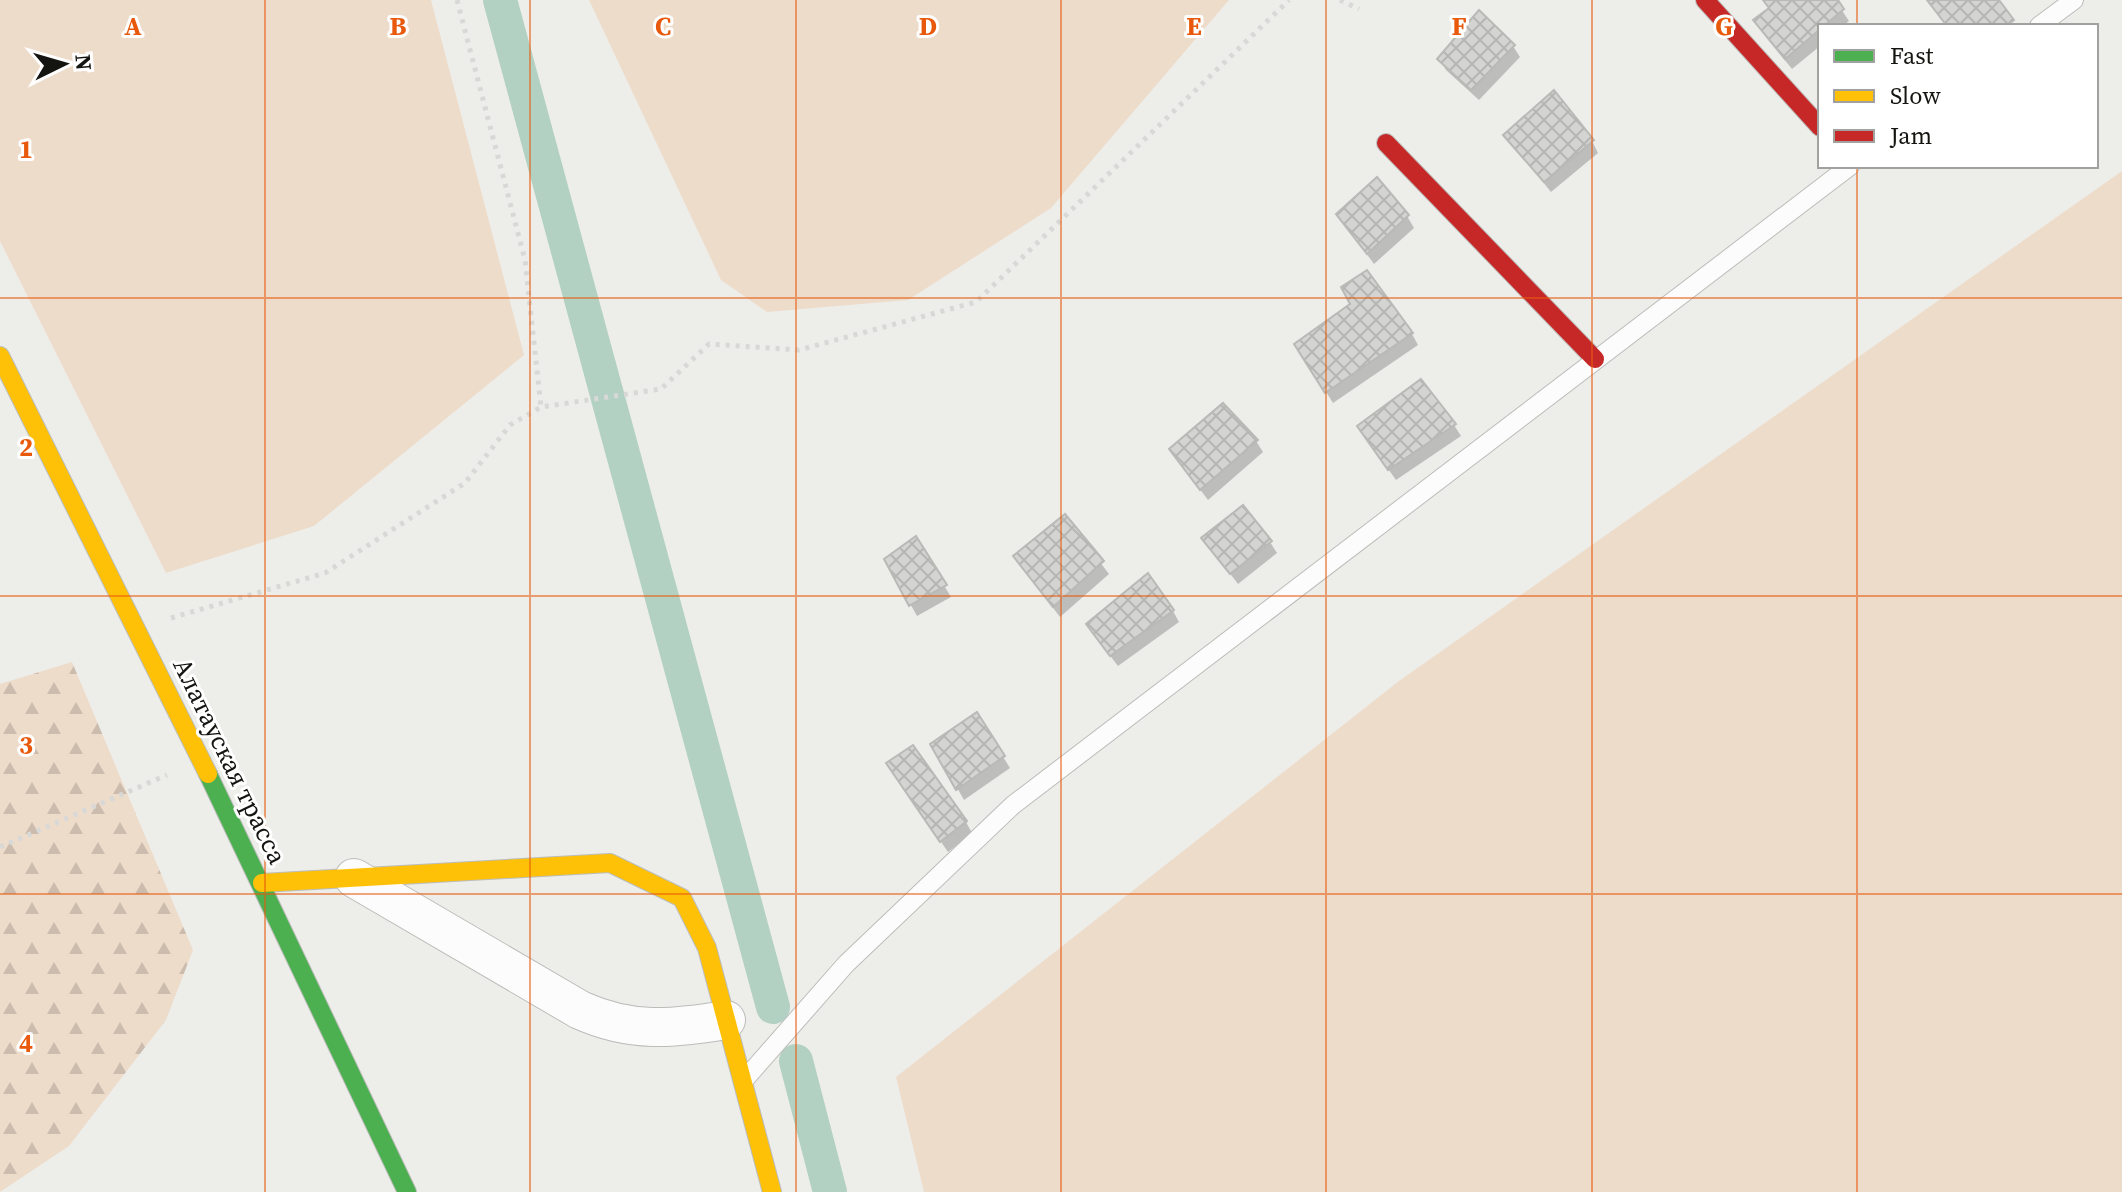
<svg xmlns="http://www.w3.org/2000/svg" width="2122" height="1192" font-family="'Source Serif 4',serif">
  <defs>
    <pattern id="forest-firs" width="22" height="20" patternUnits="userSpaceOnUse" patternTransform="scale(2)"><rect width="22" height="20" fill="#eedccb"/><path d="M5 1l3.5 6h-7zM16 11l3.5 6h-7z" fill="#cbbcad"/></pattern>
    <pattern id="building-cross-hatch" width="8" height="8" patternUnits="userSpaceOnUse" patternTransform="scale(2)"><rect width="8" height="8" fill="#d4d4d2"/><path d="M0 0l8 8M0 8l8-8" fill="none" stroke="#b5b5b3"/></pattern>
  </defs>
  <rect width="100%" height="100%" fill="#edeeea"/>
  <g fill="#eedccb">
    <path d="M 0,0 L 431,0 L 524,355 L 314,526 L 166,573 L 0,241 Z"/>
    <path d="M 589,0 L 1229,0 L 1051,208 L 908,300 L 767,312 L 721,280 Z"/>
    <path d="M 2122,171 L 2122,1192 L 924,1192 L 896,1077 L 1399,681 Z"/>
  </g>
  <path fill="url(#forest-firs)" d="M 72,662 L 193,950 L 166,1020 L 69,1146 L 0,1192 L 0,684 Z"/>
  <g fill="#0003">
    <path d="M 1765,0 L 1835,0 L 1849,21 L 1843,26 L 1820,26 L 1820,46 L 1792,69 L 1762,32 L 1771,9 Z"/>
    <path d="M 1513,46 L 1520,57 L 1479,100 L 1446,70 L 1440,59 Z"/>
    <path d="M 1505,135 L 1592,141 L 1598,153 L 1551,192 Z"/>
    <path d="M 1338,215 L 1407,216 L 1414,228 L 1374,264 Z"/>
    <path d="M 1412,334 L 1418,345 L 1333,403 L 1303,355 Z"/>
    <path d="M 1454,425 L 1461,436 L 1396,480 L 1366,438 Z"/>
    <path d="M 1256,441 L 1263,452 L 1208,500 L 1178,460 Z"/>
    <path d="M 1065,517 L 1109,574 L 1060,617 L 1022,567 Z"/>
    <path d="M 916,539 L 951,597 L 917,616 L 886,560 Z"/>
    <path d="M 1204,539 L 1270,542 L 1277,553 L 1238,584 Z"/>
    <path d="M 1173,611 L 1179,622 L 1118,666 L 1095,636 Z"/>
    <path d="M 977,715 L 1010,768 L 964,800 L 933,745 Z"/>
    <path d="M 895,775 L 966,822 L 972,833 L 948,852 Z"/>
  </g>
  <g fill="none" stroke-linecap="round" stroke-linejoin="round">
    <g stroke="#b3d1c2" stroke-width="34">
      <path d="M 500,0 L 773,1007"/>
      <path d="M 796,1061 L 830,1192"/>
    </g>
  </g>
  <g fill="url(#building-cross-hatch)" stroke="#b9b9b6" stroke-width="2">
    <path d="M 1763,0 L 1838,0 L 1844,9 L 1785,59 L 1753,20 L 1769,8 Z"/>
    <path d="M 1927,0 L 1999,0 L 2014,20 L 2006,26 L 1947,26 Z"/>
    <path d="M 1479,10 L 1515,45 L 1471,90 L 1437,59 Z"/>
    <path d="M 1554,90 L 1594,140 L 1544,182 L 1503,135 Z"/>
    <path d="M 1377,177 L 1409,215 L 1367,254 L 1336,214 Z"/>
    <path d="M 1367,270 L 1413,333 L 1325,393 L 1294,344 L 1350,304 L 1341,287 Z"/>
    <path d="M 1421,379 L 1456,424 L 1388,470 L 1357,426 Z"/>
    <path d="M 1223,403 L 1258,440 L 1200,490 L 1169,449 Z"/>
    <path d="M 1243,505 L 1272,541 L 1230,574 L 1201,538 Z"/>
    <path d="M 1065,514 L 1104,561 L 1053,607 L 1013,556 Z"/>
    <path d="M 916,536 L 947,585 L 909,606 L 884,559 Z"/>
    <path d="M 1148,573 L 1174,610 L 1110,656 L 1086,624 Z"/>
    <path d="M 977,712 L 1005,756 L 956,790 L 930,744 Z"/>
    <path d="M 913,745 L 967,821 L 940,842 L 886,763 Z"/>
  </g>
  <g fill="none" stroke-linecap="round" stroke-linejoin="round">
    <defs>
      <g id="lane">
        <path d="M 2039,26 L 2074,0"/>
        <path d="M 745,1079 L 846,964 L 1013,805 L 1850,166"/>
      </g>
      <path id="street" d="M 354,878 L 580,1010 C 631,1033 672,1029 726,1020"/>
      <path id="fast" d="M 208,774 L 407,1192"/>
      <g id="slow">
        <path d="M 0,356 L 208,774"/>
        <path d="M 262,883 L 610,863 L 682,898 L 707,948 L 772,1192"/>
      </g>
      <g id="jam">
        <path d="M 1705,0 L 1820,127"/>
        <path d="M 1386,143 L 1595,359"/>
      </g>
    </defs>
    <use href="#lane" stroke="#bcbdba" stroke-width="20"/>
    <use href="#street" stroke="#bcbdba" stroke-width="40"/>
    <use href="#fast" stroke="#bcbdba" stroke-width="20"/>
    <use href="#slow" stroke="#bcbdba" stroke-width="20"/>
    <use href="#jam" stroke="#bcbdba" stroke-width="20"/>
    <g stroke="#d8d8d7" stroke-width="5" stroke-dasharray="4 6" stroke-linecap="butt">
      <path d="M 457,0 L 525,260 L 541,407"/>
      <path d="M 1340,0 L 1359,9"/>
      <path d="M 171,618 L 325,573 L 465,483 L 510,425 L 541,407 L 661,389 L 709,344 L 799,350 L 976,302 L 1289,0"/>
      <path d="M 0,847 L 167,775"/>
    </g>
    <use href="#lane" stroke="#fcfcfc" stroke-width="18"/>
    <use href="#street" stroke="#fcfcfc" stroke-width="38"/>
    <use href="#fast" stroke="#4caf50" stroke-width="18"/>
    <use href="#slow" stroke="#ffc107" stroke-width="18"/>
    <use href="#jam" stroke="#c62828" stroke-width="18"/>
  </g>
  <path fill="none" stroke="#e8590c" stroke-width="2" stroke-opacity="0.55" d="M 265,0 L 265,1192M 530,0 L 530,1192M 796,0 L 796,1192M 1061,0 L 1061,1192M 1326,0 L 1326,1192M 1592,0 L 1592,1192M 1857,0 L 1857,26M 1857,166 L 1857,1192M 0,298 L 2122,298M 0,596 L 2122,596M 0,894 L 2122,894"/>
  <g text-anchor="middle" stroke-width="6" stroke-linejoin="round" paint-order="stroke">
    <g font-size="26" fill="#141411" stroke="#fff">
      <text transform="translate(230 761) rotate(64)" y="9">Алатауская трасса</text>
    </g>
  </g>
  <g font-size="26" text-anchor="middle" font-weight="bold" fill="#e8590c" stroke="#fff" stroke-width="6" stroke-linejoin="round" paint-order="stroke">
    <text x="133" y="35">A</text>
    <text x="398" y="35">B</text>
    <text x="663" y="35">C</text>
    <text x="928" y="35">D</text>
    <text x="1194" y="35">E</text>
    <text x="1459" y="35">F</text>
    <text x="1724" y="35">G</text>
    <text x="26" y="158">1</text>
    <text x="26" y="456">2</text>
    <text x="26" y="754">3</text>
    <text x="26" y="1052">4</text>
  </g>
  <rect x="1818" y="24" width="280" height="144" fill="#ffffff" stroke="#a1a1a0" stroke-width="2"/>
  <rect x="1834" y="50" width="40" height="12" fill="#4caf50" stroke="#a1a1a0" stroke-width="2"/>
  <text x="1890" y="64" font-size="24" fill="#141411">Fast</text>
  <rect x="1834" y="90" width="40" height="12" fill="#ffc107" stroke="#a1a1a0" stroke-width="2"/>
  <text x="1890" y="104" font-size="24" fill="#141411">Slow</text>
  <rect x="1834" y="130" width="40" height="12" fill="#c62828" stroke="#a1a1a0" stroke-width="2"/>
  <text x="1890" y="144" font-size="24" fill="#141411">Jam</text>
  <g transform="translate(64 64) rotate(85)" stroke="#ffffff" stroke-width="6" paint-order="stroke">
  <path d="M0-6L14 30L0 20L-14 30Z" fill="#141411"/>
  <text y="-12" font-size="22" font-weight="bold" text-anchor="middle" fill="#141411">N</text>
  </g>
</svg>
